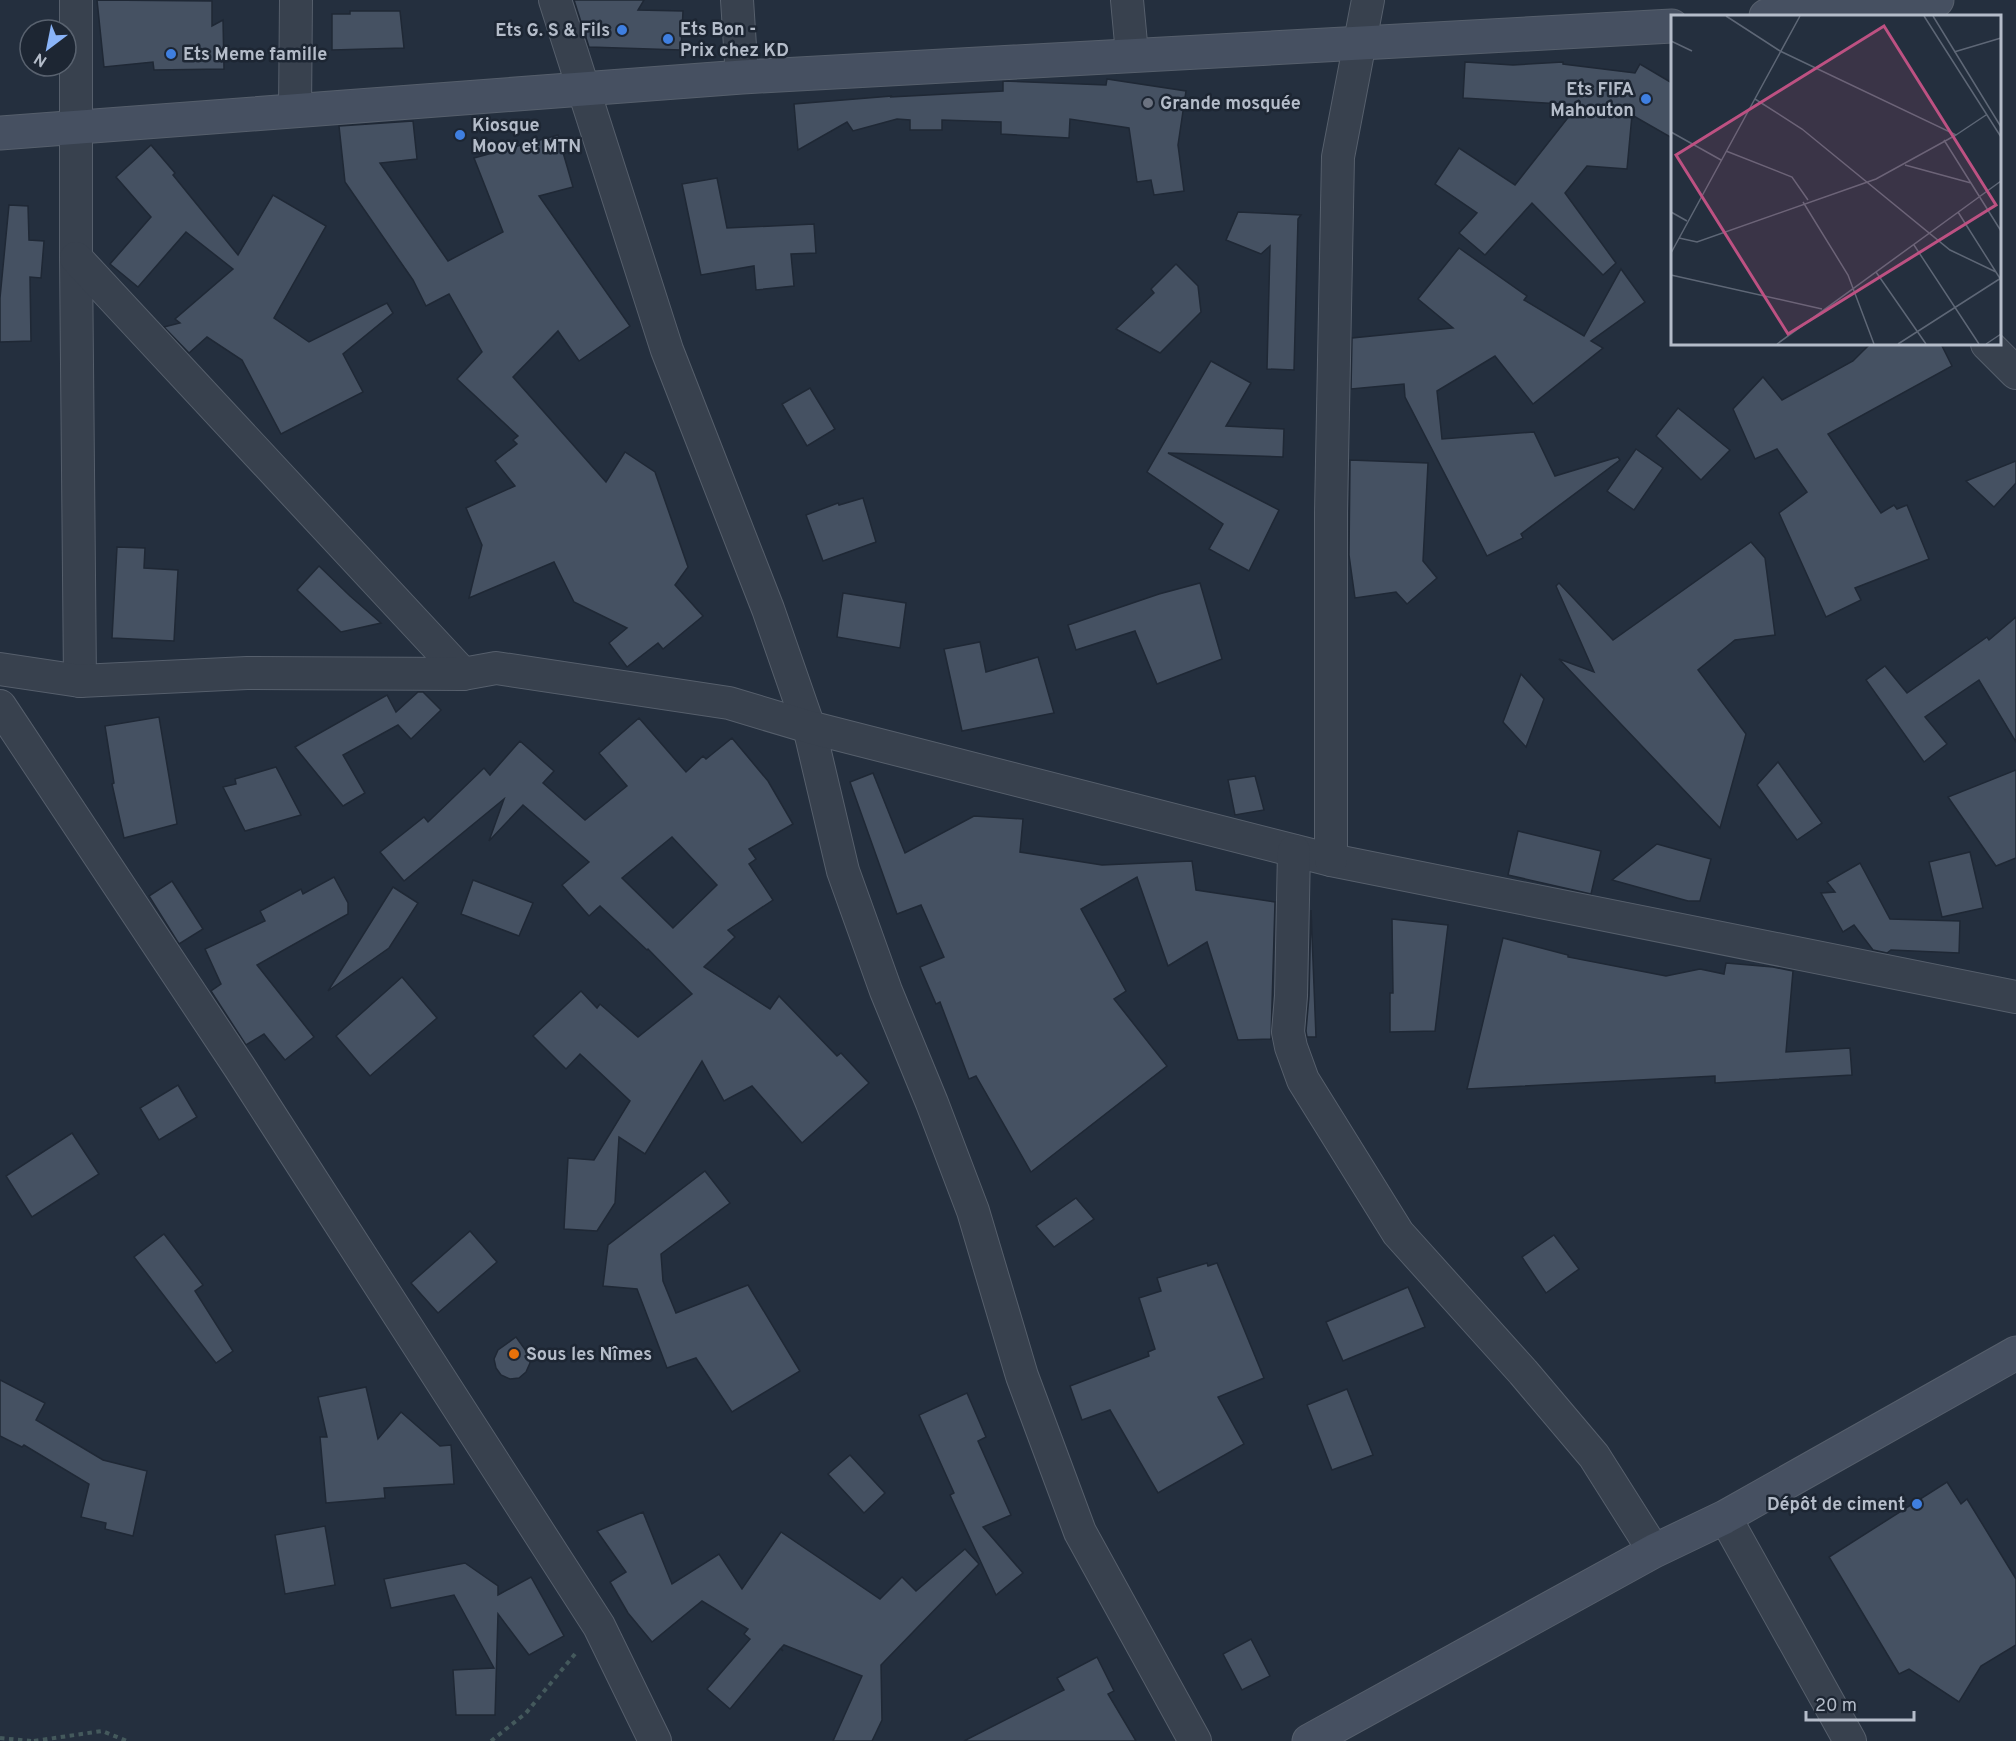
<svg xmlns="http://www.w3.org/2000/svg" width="2016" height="1741" font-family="Overpass,sans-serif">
  <rect width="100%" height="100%" fill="#242f3e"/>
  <g fill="#455162" stroke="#1f2835" stroke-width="1.5" fill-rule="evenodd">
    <path d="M 97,0 L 212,1 L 212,26 L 223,20 L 224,69 L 154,70 L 153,62 L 104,67 Z"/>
    <path d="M 574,0 L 644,0 L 638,10 L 683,11 L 681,50 L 589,47 Z"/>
    <path d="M 350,11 L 400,11 L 404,48 L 332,50 L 332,14 L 350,14 Z"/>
    <path d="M 1465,62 L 1513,65 L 1563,62 L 1563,64 L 1635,73 L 1640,64 L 1672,83 L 1672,138 L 1632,115 L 1627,169 L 1587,166 L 1565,193 L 1616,263 L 1603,275 L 1532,203 L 1485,255 L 1459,233 L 1477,213 L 1435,184 L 1459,148 L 1515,185 L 1578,105 L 1463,98 Z"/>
    <path d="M 1107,79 L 1186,91 L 1178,145 L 1184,191 L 1154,195 L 1151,180 L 1137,182 L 1129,128 L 1070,119 L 1069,138 L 1001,134 L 1001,122 L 942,120 L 942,130 L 910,130 L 910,120 L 897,119 L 853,131 L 847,122 L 798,150 L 794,104 L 892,96 L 890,97 L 1003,91 L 1003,81 L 1106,85 Z"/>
    <path d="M 413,121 L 417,159 L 380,163 L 448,261 L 503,232 L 474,158 L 558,135 L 573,187 L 539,196 L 630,326 L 579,361 L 558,331 L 513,377 L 606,482 L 625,452 L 655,472 L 688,567 L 675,585 L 703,616 L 663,649 L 658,643 L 627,667 L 609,643 L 627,628 L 574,602 L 554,562 L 469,598 L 482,545 L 466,508 L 515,486 L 495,461 L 517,444 L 513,440 L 518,436 L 457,379 L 482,352 L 449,294 L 426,306 L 413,280 L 345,182 L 339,126 Z"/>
    <path d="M 151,145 L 175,173 L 173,175 L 238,255 L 273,195 L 326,226 L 274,318 L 309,342 L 387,303 L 393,313 L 343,354 L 363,392 L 281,434 L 242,360 L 207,337 L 189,353 L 164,327 L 180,323 L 175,319 L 233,269 L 186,232 L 138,287 L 110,264 L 151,217 L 116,177 Z"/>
    <path d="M 717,178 L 727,228 L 814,224 L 816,253 L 791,254 L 794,286 L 756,290 L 754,266 L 701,275 L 682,184 Z"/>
    <path d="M 9,205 L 28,206 L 29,240 L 44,241 L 41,278 L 30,277 L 31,341 L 0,342 L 0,298 Z"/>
    <path d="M 1238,212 L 1301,215 L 1298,219 L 1294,370 L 1267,369 L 1270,246 L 1261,254 L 1226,240 Z"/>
    <path d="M 1459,248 L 1527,296 L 1524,300 L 1584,336 L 1621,269 L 1645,302 L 1591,341 L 1603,348 L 1533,404 L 1495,356 L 1437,391 L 1442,439 L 1534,432 L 1555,476 L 1618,457 L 1620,460 L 1521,534 L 1523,538 L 1487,556 L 1405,397 L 1404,384 L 1351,389 L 1352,338 L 1453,328 L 1418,299 Z"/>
    <path d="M 1176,264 L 1198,286 L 1201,312 L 1160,353 L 1116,329 L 1154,293 L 1151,289 Z"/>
    <path d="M 1870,344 L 1941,344 L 1952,366 L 1828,434 L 1881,513 L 1894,505 L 1897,509 L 1907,505 L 1929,559 L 1855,588 L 1861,600 L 1826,617 L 1779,513 L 1807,492 L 1777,449 L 1755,459 L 1733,409 L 1763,377 L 1782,400 L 1853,361 Z"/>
    <path d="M 1211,361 L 1251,383 L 1226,426 L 1284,429 L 1283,457 L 1168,453 L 1279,510 L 1249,571 L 1209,549 L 1223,524 L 1147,472 Z"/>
    <path d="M 810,388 L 835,429 L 807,446 L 782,404 Z"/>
    <path d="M 1678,408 L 1730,450 L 1701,480 L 1656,436 Z"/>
    <path d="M 1636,449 L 1663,468 L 1634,510 L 1607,491 Z"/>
    <path d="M 1350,460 L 1428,463 L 1423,561 L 1437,578 L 1407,604 L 1396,592 L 1355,598 L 1349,555 Z"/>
    <path d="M 2016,461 L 2016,483 L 1994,507 L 1966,481 Z"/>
    <path d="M 863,498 L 876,542 L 823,561 L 806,515 L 838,503 L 839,505 Z"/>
    <path d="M 1751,542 L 1765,558 L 1775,635 L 1735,640 L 1698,670 L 1746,734 L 1720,828 L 1559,659 L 1594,672 L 1556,586 L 1559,583 L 1613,640 Z"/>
    <path d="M 117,547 L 145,548 L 144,568 L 178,570 L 174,641 L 112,638 Z"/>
    <path d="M 319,566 L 350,596 L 381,623 L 341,632 L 297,590 Z"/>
    <path d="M 1200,583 L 1222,659 L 1157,684 L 1135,631 L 1076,650 L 1068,625 L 1159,594 Z"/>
    <path d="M 843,593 L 906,603 L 900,648 L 837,637 Z"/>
    <path d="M 2016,617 L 2016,742 L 1979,680 L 1925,717 L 1947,744 L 1924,762 L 1866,680 L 1885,666 L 1907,693 L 1987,637 L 1989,640 Z"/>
    <path d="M 980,642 L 986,672 L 1038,657 L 1054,713 L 962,731 L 944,649 Z"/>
    <path d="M 1521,674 L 1544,699 L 1526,747 L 1503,722 Z"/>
    <path d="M 418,692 L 423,692 L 441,710 L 411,739 L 398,725 L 343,755 L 365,793 L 343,806 L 295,747 L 387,695 L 396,712 Z"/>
    <path d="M 159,717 L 177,824 L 124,838 L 112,784 L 114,783 L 105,726 Z"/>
    <path d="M 639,718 L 686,772 L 703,756 L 706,759 L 732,738 L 768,781 L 793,824 L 749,849 L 756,859 L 749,864 L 773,900 L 728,930 L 735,937 L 704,967 L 770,1009 L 779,996 L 837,1056 L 841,1053 L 869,1083 L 802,1143 L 752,1086 L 724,1101 L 702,1061 L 645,1154 L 619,1137 L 615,1203 L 597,1231 L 564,1229 L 568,1158 L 594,1160 L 630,1101 L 580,1054 L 566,1069 L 533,1036 L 581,991 L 597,1008 L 600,1004 L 638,1037 L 692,994 L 648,949 L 647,950 L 600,906 L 589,916 L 562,885 L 589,862 L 523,805 L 489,841 L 504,799 L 404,881 L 380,852 L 424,817 L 428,822 L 484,768 L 490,775 L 520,741 L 554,771 L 543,783 L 585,820 L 627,786 L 599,753 ZM 672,837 L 717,885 L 673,928 L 622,878 Z"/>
    <path d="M 1778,762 L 1822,823 L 1797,840 L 1757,785 Z"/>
    <path d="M 276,767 L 301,815 L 245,831 L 223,787 L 236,784 L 235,779 Z"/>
    <path d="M 2016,770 L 2016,858 L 1996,866 L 1948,797 Z"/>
    <path d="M 873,773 L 905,853 L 974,816 L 1023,819 L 1020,852 L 1102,865 L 1192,861 L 1196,890 L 1275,902 L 1271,1039 L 1238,1040 L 1207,942 L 1168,966 L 1137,877 L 1081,909 L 1126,991 L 1114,999 L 1167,1066 L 1031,1172 L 976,1076 L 969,1079 L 940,1002 L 936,1004 L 920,967 L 944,957 L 921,905 L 897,914 L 850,782 Z"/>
    <path d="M 1255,776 L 1264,810 L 1235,815 L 1228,780 Z"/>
    <path d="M 1518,831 L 1601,851 L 1591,894 L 1508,875 Z"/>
    <path d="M 1657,844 L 1711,859 L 1700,901 L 1688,901 L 1612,880 Z"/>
    <path d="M 1970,852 L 1983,908 L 1942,917 L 1929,862 Z"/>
    <path d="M 1860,863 L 1890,919 L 1960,921 L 1959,953 L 1891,950 L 1887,953 L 1873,950 L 1854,925 L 1843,932 L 1821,893 L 1835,892 L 1827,882 Z"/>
    <path d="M 334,877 L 348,903 L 348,914 L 257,965 L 314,1037 L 285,1060 L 264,1034 L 246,1045 L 211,991 L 221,984 L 205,949 L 265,921 L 260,911 L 301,889 L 303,894 Z"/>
    <path d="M 473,880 L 533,903 L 519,936 L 461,914 Z"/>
    <path d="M 172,881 L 203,929 L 179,944 L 149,896 Z"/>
    <path d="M 393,887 L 418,903 L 389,948 L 328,991 Z"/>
    <path d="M 1311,910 L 1316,1037 L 1307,1037 L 1306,1031 L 1309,996 Z"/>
    <path d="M 1392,919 L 1448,925 L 1435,1031 L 1390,1032 L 1390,993 L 1393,993 Z"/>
    <path d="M 1503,938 L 1568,955 L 1568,957 L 1666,976 L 1700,969 L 1724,974 L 1726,963 L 1773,967 L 1793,971 L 1786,1052 L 1850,1048 L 1852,1075 L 1715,1083 L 1715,1076 L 1467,1089 Z"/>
    <path d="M 402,977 L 437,1018 L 370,1076 L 336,1036 Z"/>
    <path d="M 178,1085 L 197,1117 L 159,1140 L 140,1108 Z"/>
    <path d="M 72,1133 L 99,1174 L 32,1217 L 6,1176 Z"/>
    <path d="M 705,1171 L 730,1203 L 661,1254 L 663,1281 L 676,1313 L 748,1285 L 800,1371 L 732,1412 L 696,1358 L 667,1368 L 637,1289 L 603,1286 L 608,1245 Z"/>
    <path d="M 1076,1198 L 1094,1219 L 1054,1247 L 1036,1226 Z"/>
    <path d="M 470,1231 L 497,1262 L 438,1313 L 411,1283 Z"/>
    <path d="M 164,1234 L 203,1285 L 195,1291 L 233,1351 L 216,1363 L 134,1257 Z"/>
    <path d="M 1554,1235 L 1579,1269 L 1546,1293 L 1522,1257 Z"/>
    <path d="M 1207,1263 L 1208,1266 L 1217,1263 L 1264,1378 L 1218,1397 L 1244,1444 L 1158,1493 L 1110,1410 L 1082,1420 L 1070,1386 L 1149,1356 L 1148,1352 L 1155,1349 L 1139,1298 L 1161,1291 L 1157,1278 Z"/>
    <path d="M 1408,1287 L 1425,1327 L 1343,1361 L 1326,1322 Z"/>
    <path d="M 516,1337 L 529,1355 L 530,1363 L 526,1372 L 519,1378 L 510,1379 L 501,1375 L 496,1368 L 494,1359 L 498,1350 Z"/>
    <path d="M 0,1380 L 45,1403 L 36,1420 L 103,1460 L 147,1471 L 133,1536 L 105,1529 L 106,1523 L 81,1517 L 89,1484 L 24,1445 L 22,1447 L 0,1436 Z"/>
    <path d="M 366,1387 L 378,1439 L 401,1412 L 440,1446 L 451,1445 L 454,1484 L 384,1488 L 385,1498 L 326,1503 L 320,1437 L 327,1437 L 318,1397 Z"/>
    <path d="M 1347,1389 L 1373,1455 L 1332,1470 L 1307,1405 Z"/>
    <path d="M 967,1393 L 986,1437 L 978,1441 L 1011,1515 L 983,1527 L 1023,1573 L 996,1595 L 950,1495 L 954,1493 L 919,1415 Z"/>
    <path d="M 850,1455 L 885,1493 L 864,1513 L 828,1474 Z"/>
    <path d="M 1947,1482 L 1961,1504 L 1967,1499 L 2016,1579 L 2016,1645 L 1981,1666 L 1959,1702 L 1909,1669 L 1899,1674 L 1829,1557 Z"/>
    <path d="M 643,1512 L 672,1584 L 719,1554 L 742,1589 L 781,1532 L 880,1599 L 902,1577 L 916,1591 L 965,1549 L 979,1564 L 881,1665 L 882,1720 L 872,1741 L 833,1741 L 862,1676 L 784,1645 L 781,1648 L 783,1651 L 780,1649 L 730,1709 L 707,1689 L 750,1639 L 744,1634 L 748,1629 L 702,1601 L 652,1642 L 628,1613 L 610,1582 L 626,1572 L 597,1531 Z"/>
    <path d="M 325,1526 L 335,1585 L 285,1594 L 275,1535 Z"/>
    <path d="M 465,1563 L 498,1586 L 498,1595 L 531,1577 L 564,1636 L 529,1655 L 498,1614 L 495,1715 L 456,1715 L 453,1670 L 494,1668 L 454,1595 L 391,1608 L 384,1579 Z"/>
    <path d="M 1251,1639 L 1270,1676 L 1242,1690 L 1223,1654 Z"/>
    <path d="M 1097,1657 L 1114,1691 L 1108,1694 L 1136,1741 L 964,1741 L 1064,1690 L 1057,1678 Z"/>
  </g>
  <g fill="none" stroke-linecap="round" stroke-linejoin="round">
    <defs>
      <g id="street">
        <path d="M 76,0 L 76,258 L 80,681"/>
        <path d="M 555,0 L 667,350 L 768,609 L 809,727 L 843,871 L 886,991 L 932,1103 L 973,1211 L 1022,1376 L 1080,1532 L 1195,1741"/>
        <path d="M 737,0 L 742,77"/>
        <path d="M 1127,0 L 1132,54"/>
        <path d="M 295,110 L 296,0"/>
        <path d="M 76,258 L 463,674"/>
        <path d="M 1987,344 L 2016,373"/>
        <path d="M 0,669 L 80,681 L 247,673 L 463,674 L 496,668 L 729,703 L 809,727 L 1331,860 L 2016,997"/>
        <path d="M 0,706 L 240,1068 L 599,1626 L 655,1741"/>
        <path d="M 1294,851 L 1291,996 L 1288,1032 L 1291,1047 L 1303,1080 L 1398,1233 L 1523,1372 L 1594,1456 L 1654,1551"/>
        <path d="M 1331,860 L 1331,512 L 1338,157 L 1368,0"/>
        <path d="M 1725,1517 L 1850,1741"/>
      </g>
      <g id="secondary">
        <path d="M 1766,16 L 1937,0"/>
        <path d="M 0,133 L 742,77 L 1672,26"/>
        <path d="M 1309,1741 L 1654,1551 L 1725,1517 L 2016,1353"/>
      </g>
    </defs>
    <use href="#street" stroke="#565f6c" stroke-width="34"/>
    <use href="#secondary" stroke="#565f6c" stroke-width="35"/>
    <g stroke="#44595c" stroke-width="4" stroke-dasharray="4.5 4.5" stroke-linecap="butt">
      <path d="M 0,1738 L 31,1741"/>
      <path d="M 34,1741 L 102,1731 L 127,1741"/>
      <path d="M 491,1741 L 526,1713 L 575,1654"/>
    </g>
    <use href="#street" stroke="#38414e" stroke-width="32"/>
    <use href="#secondary" stroke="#465061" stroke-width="33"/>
  </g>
  <g fill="#3f7fe0" stroke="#1d2633" stroke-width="2">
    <circle cx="622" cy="30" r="6"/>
    <circle cx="668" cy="39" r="6"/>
    <circle cx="171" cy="54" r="6"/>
    <circle cx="1646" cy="99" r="6"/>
    <circle cx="460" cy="135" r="6"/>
    <circle cx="1917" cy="1504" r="6"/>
  </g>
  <circle fill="#6b7280" stroke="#1d2633" stroke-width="2" cx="1148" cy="103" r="6"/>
  <circle fill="#e8710a" stroke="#1d2633" stroke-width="2" cx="514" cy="1354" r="6"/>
  <g text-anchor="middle" stroke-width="5" stroke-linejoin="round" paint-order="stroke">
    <g font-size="18" font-weight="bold" fill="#b4bcc9" stroke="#1d2633" text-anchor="start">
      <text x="680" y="35">Ets Bon -<tspan x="680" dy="21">Prix chez KD</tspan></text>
      <text x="610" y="36" text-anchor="end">Ets G. S &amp; Fils</text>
      <text x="183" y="60">Ets Meme famille</text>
      <text x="1634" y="95" text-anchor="end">Ets FIFA<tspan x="1634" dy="21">Mahouton</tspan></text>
      <text x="1160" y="109">Grande mosquée</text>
      <text x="472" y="131">Kiosque<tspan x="472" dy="21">Moov et MTN</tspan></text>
      <text x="526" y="1360">Sous les Nîmes</text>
      <text x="1905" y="1510" text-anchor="end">Dépôt de ciment</text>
    </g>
  </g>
  <g transform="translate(1671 15)">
    <rect width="330" height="330" fill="#242f3e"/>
    <path fill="none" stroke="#5e6776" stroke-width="1.5" d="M 55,1 L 109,36 L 285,120 L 315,100M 253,1 L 330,122M 262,1 L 330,112M 0,26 L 21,36M 283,37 L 330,23M 84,84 L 131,114 L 279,235 L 325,257M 0,117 L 50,145M 273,125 L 330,216M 55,136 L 121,162 L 137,185M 234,150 L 300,168M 132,187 L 177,260 L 203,329M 0,197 L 16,206M 287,197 L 330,265M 8,223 L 26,227 L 205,164 L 285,120M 243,230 L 308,329M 0,238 L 129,1M 205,257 L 255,329M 0,260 L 151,294M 106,329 L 330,166M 227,329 L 330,263M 315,329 L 330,319"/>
    <path fill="#bd5182" fill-opacity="0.15" stroke="#bd5182" stroke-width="3" d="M 213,11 L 325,190 L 117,319 L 5,140 Z"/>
    <rect width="330" height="330" fill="none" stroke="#b4bcc9" stroke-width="3"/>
  </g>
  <g transform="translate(48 48) rotate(212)"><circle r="28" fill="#1d2633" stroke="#59626f" stroke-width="1.5"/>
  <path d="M0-4.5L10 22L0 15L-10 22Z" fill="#8ab4f8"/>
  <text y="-9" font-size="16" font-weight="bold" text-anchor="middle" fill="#b4bcc9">N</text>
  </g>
  <path d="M1806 1711v9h108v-9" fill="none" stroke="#b4bcc9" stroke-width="3"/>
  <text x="1815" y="1711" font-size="18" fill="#b4bcc9" stroke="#1d2633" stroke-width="4.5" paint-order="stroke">20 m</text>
</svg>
